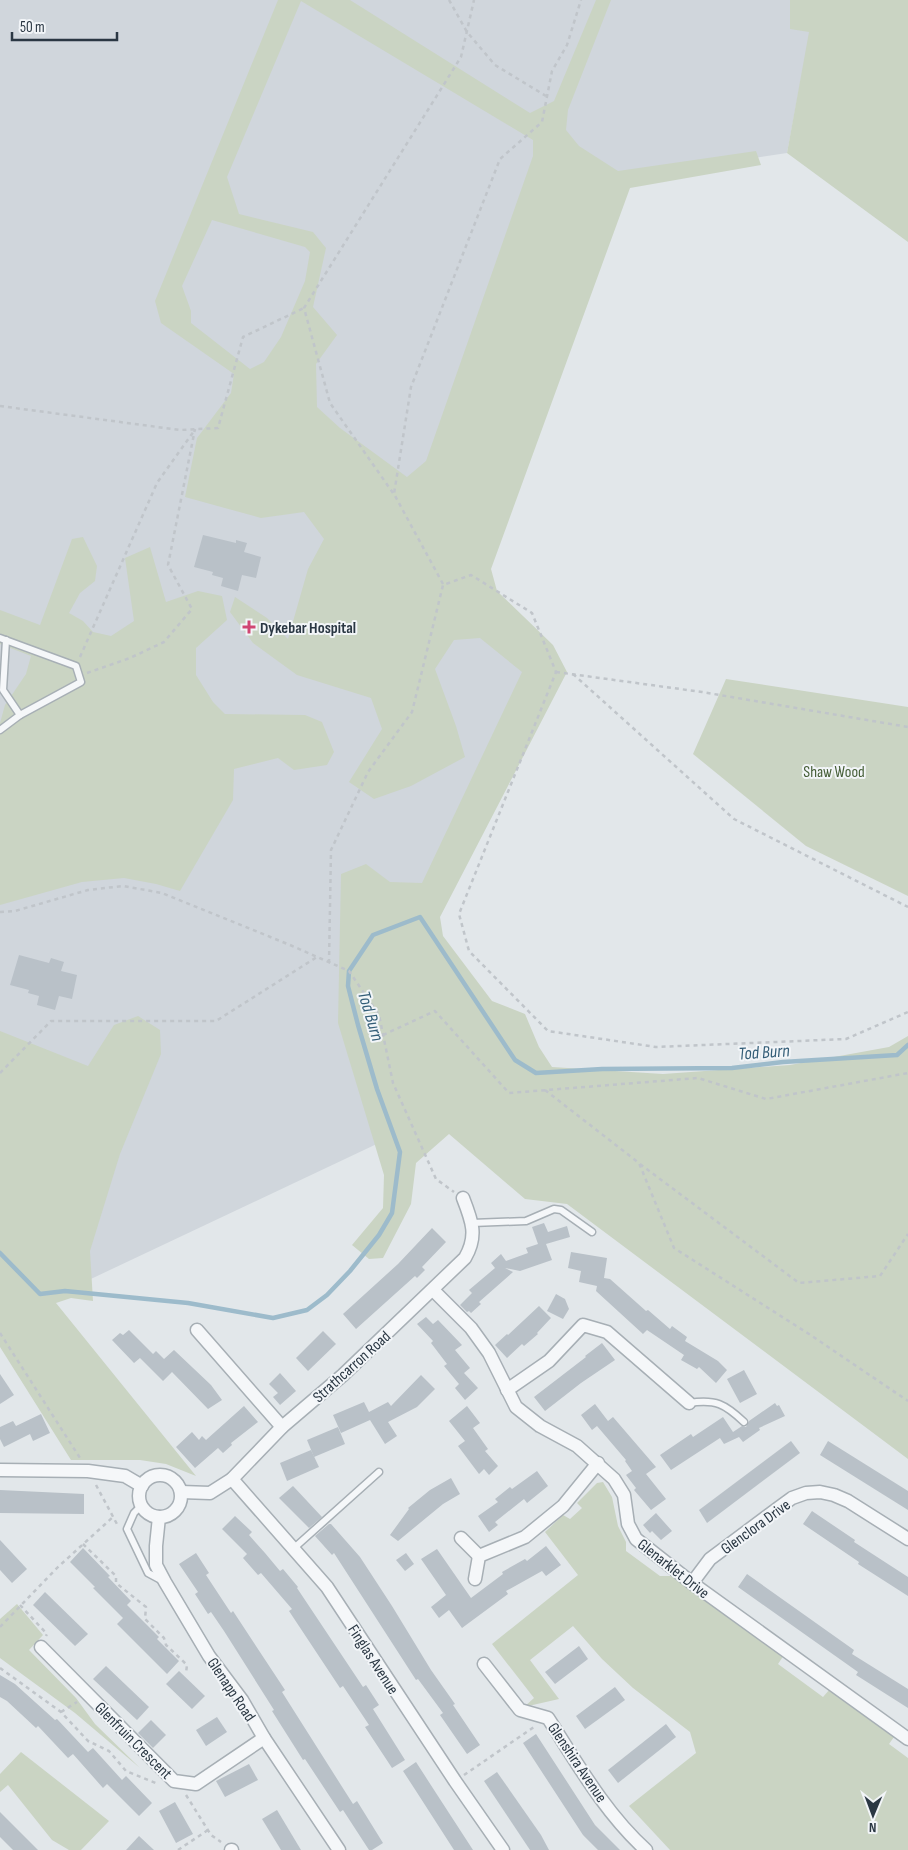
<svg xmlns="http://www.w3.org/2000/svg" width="908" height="1850" font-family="'Sofia Sans Condensed',sans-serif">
  <rect width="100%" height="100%" fill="#e2e7ea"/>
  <path fill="#d0d6dc" d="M 0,0 L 816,0 L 787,153 L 618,178 L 452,587 L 545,667 L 427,919 L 525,1074 L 76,1286 L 0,1237 Z"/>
  <g fill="#cad4c3" fill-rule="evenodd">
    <path d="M 278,0 L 350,0 L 530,113 L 554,101 L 596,0 L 611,0 L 568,110 L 566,130 L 579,146 L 618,171 L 756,151 L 761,165 L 630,188 L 491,569 L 497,591 L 553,645 L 567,672 L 440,917 L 443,936 L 492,1001 L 525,1014 L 539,1047 L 552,1067 L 663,1074 L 790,1065 L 889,1047 L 908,1036 L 908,1459 L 567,1204 L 525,1199 L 449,1134 L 416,1163 L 411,1204 L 383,1258 L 369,1259 L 352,1245 L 383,1208 L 384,1175 L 338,1023 L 341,874 L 366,864 L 390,882 L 422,883 L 522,672 L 480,638 L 454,640 L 435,669 L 456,726 L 465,757 L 411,786 L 374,799 L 349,782 L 382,729 L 371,698 L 297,675 L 253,643 L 230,612 L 235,597 L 267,618 L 288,639 L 308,569 L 324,539 L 304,512 L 261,518 L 185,497 L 197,438 L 231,393 L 234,374 L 161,323 L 155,301 ZM 301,1 L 533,140 L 533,156 L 426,461 L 407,477 L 340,428 L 317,407 L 316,364 L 337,335 L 313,307 L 326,248 L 313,232 L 239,214 L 227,177 ZM 212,220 L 305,247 L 310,252 L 305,281 L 281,337 L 264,362 L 250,369 L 191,323 L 191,311 L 182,286 Z"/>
    <path d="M 790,0 L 908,0 L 908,242 L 787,153 L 809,32 L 790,29 Z"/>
    <path d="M 83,537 L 97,566 L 95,581 L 80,593 L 69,613 L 83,621 L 93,632 L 111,636 L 134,621 L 125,558 L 150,547 L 166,602 L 198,591 L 222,596 L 227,620 L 196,648 L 196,675 L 213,702 L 225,714 L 305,715 L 322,722 L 334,752 L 327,765 L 294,770 L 278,758 L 234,769 L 233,800 L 180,891 L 156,884 L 124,878 L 82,882 L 0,905 L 0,723 L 5,705 L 26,674 L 31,656 L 0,644 L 0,610 L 40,625 L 72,539 Z"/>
    <path d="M 726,679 L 908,707 L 908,896 L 806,846 L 693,754 Z"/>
    <path d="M 138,1016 L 160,1030 L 161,1054 L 120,1154 L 90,1251 L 93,1301 L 71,1298 L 56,1303 L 196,1476 L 166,1464 L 140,1460 L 71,1460 L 0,1347 L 0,1031 L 88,1066 L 114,1025 Z"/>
    <path d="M 603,1482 L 612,1497 L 618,1526 L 626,1542 L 626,1551 L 660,1576 L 673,1576 L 784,1655 L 778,1664 L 823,1697 L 830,1689 L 894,1737 L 889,1744 L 908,1758 L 908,1850 L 670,1850 L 629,1806 L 696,1753 L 690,1732 L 633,1688 L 602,1659 L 573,1626 L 530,1660 L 559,1699 L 524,1707 L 534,1698 L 492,1644 L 578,1575 L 545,1532 L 563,1515 L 570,1519 L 582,1508 L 577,1503 L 597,1483 Z"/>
    <path d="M 17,1604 L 43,1635 L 29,1650 L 76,1698 L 95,1724 L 140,1768 L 75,1713 L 0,1658 L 0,1619 Z"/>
    <path d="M 21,1752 L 109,1821 L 81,1850 L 69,1850 L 52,1840 L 8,1785 L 0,1792 L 0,1774 Z"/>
  </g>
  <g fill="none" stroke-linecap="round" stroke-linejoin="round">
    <path stroke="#9dbbcb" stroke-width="4.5" d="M 0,1253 L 40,1294 L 65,1291 L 188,1303 L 273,1318 L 307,1310 L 327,1295 L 350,1271 L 379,1235 L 392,1213 L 400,1152 L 377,1089 L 358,1025 L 348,986 L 349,971 L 373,935 L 420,917 L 515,1060 L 536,1073 L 602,1069 L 732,1068 L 783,1062 L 897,1055 L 908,1045"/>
  </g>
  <g fill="#b9c1c8">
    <path d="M 203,535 L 236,543 L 236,540 L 247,543 L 244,552 L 261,557 L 256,578 L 242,575 L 238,591 L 221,586 L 223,578 L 212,575 L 213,572 L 194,567 Z"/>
    <path d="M 19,955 L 49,963 L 51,958 L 64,962 L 61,971 L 77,975 L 72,999 L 59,996 L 55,1010 L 37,1005 L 39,996 L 28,993 L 29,990 L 10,985 Z"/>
    <path d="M 544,1223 L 548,1232 L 567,1226 L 570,1237 L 546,1244 L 552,1260 L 520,1271 L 505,1268 L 513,1272 L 479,1302 L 481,1304 L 471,1313 L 469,1311 L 467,1312 L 460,1305 L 472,1293 L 469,1290 L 495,1268 L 491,1263 L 501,1254 L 506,1261 L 528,1253 L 526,1248 L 538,1244 L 532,1227 Z"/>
    <path d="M 432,1228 L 446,1242 L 422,1267 L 425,1270 L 417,1278 L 415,1276 L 356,1329 L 343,1314 L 398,1264 Z"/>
    <path d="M 571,1252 L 607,1258 L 604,1278 L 610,1279 L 646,1311 L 648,1310 L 670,1329 L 672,1326 L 687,1337 L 685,1341 L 718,1361 L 727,1370 L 716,1383 L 699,1367 L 697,1369 L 681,1360 L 684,1355 L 647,1330 L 643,1334 L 596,1291 L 597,1286 L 579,1282 L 581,1271 L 568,1268 Z"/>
    <path d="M 556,1294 L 565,1299 L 569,1309 L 563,1319 L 547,1311 Z"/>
    <path d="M 539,1306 L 551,1318 L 537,1333 L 538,1334 L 524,1346 L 522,1344 L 507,1358 L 495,1345 L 507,1334 L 508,1335 Z"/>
    <path d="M 426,1317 L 433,1324 L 438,1320 L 462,1345 L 455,1350 L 470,1368 L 464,1373 L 478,1388 L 465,1400 L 455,1388 L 459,1384 L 444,1366 L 447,1364 L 431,1343 L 433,1341 L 417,1324 Z"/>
    <path d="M 129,1330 L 153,1354 L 156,1351 L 164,1359 L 174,1350 L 211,1385 L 222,1400 L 208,1409 L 172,1372 L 163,1381 L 140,1358 L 134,1363 L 112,1340 L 120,1333 L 123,1335 Z"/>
    <path d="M 323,1331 L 336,1344 L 308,1371 L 296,1358 Z"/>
    <path d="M 602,1343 L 615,1360 L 581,1383 L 545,1411 L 534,1397 L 586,1357 L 585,1356 Z"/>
    <path d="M 744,1370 L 757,1394 L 740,1403 L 727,1379 Z"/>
    <path d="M 280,1373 L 296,1391 L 280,1405 L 273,1397 L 278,1393 L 269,1384 Z"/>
    <path d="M 0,1374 L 14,1395 L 0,1404 Z"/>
    <path d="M 421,1375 L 435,1389 L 417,1407 L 388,1422 L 397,1436 L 385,1444 L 370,1420 L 341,1433 L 333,1415 L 364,1402 L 369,1412 L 388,1402 L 391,1406 Z"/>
    <path d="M 775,1403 L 777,1406 L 779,1405 L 785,1416 L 759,1428 L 760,1430 L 743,1442 L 739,1437 L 724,1444 L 720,1438 L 671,1470 L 660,1455 L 691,1434 L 693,1437 L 723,1417 L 733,1432 L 742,1426 L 746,1427 L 749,1421 Z"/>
    <path d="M 595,1404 L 608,1421 L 613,1417 L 656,1467 L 646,1474 L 666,1499 L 651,1510 L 634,1490 L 636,1488 L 626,1475 L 632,1471 L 625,1461 L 626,1460 L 597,1426 L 592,1430 L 581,1415 Z"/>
    <path d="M 244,1406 L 258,1422 L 231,1443 L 232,1445 L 223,1453 L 218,1448 L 195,1468 L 176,1447 L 192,1432 L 199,1440 L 202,1436 L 206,1440 Z"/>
    <path d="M 467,1406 L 480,1423 L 473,1428 L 488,1449 L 485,1451 L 498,1466 L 489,1475 L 484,1469 L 479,1474 L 458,1446 L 465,1441 L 449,1421 Z"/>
    <path d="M 41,1414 L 50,1433 L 33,1441 L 30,1434 L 4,1447 L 0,1439 L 0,1427 L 13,1421 L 16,1426 Z"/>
    <path d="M 338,1427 L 345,1444 L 314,1457 L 307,1440 Z"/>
    <path d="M 791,1441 L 800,1453 L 707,1523 L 699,1510 Z"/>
    <path d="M 828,1441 L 908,1491 L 908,1510 L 820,1455 Z"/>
    <path d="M 311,1450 L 319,1467 L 287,1481 L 280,1463 Z"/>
    <path d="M 537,1471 L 548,1486 L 527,1503 L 524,1499 L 495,1522 L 498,1525 L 489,1532 L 478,1516 L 498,1502 L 495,1499 L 510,1487 L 512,1489 Z"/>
    <path d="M 451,1478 L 460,1494 L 443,1504 L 398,1541 L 390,1535 L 409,1509 L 408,1508 L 430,1490 Z"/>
    <path d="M 293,1486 L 322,1517 L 309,1528 L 279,1498 Z"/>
    <path d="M 0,1490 L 84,1494 L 84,1514 L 0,1513 Z"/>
    <path d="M 812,1511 L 855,1540 L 854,1542 L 908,1577 L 908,1596 L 858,1564 L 859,1562 L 803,1524 Z"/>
    <path d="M 656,1513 L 672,1531 L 661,1540 L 652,1531 L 650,1533 L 643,1525 Z"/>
    <path d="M 235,1516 L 252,1532 L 249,1535 L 265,1553 L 280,1571 L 283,1569 L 298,1587 L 297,1588 L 363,1687 L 366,1685 L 379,1705 L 373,1709 L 405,1760 L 392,1768 L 365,1727 L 369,1725 L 343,1686 L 340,1688 L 289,1611 L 292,1609 L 261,1573 L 258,1575 L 243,1558 L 247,1554 L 222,1529 Z"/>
    <path d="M 329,1524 L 331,1524 L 360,1557 L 392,1606 L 431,1670 L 455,1704 L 453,1705 L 480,1745 L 467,1754 L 440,1715 L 443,1713 L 418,1679 L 416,1680 L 334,1553 L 332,1555 L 315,1536 Z"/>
    <path d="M 0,1540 L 27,1569 L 12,1583 L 0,1570 Z"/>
    <path d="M 546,1546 L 561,1565 L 546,1576 L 542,1571 L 506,1591 L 508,1594 L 462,1628 L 449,1610 L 439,1618 L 431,1607 L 446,1595 L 421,1559 L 437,1549 L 471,1598 L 503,1574 L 502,1572 L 525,1559 L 527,1561 Z"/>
    <path d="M 83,1548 L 110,1576 L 108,1577 L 131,1601 L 127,1605 L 159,1637 L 157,1639 L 179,1661 L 167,1674 L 117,1624 L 123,1618 L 93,1588 L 95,1587 L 70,1562 Z"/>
    <path d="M 196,1553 L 209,1573 L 206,1575 L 231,1613 L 233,1611 L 285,1690 L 282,1692 L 346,1793 L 353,1804 L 357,1801 L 383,1843 L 372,1850 L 369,1850 L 343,1810 L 340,1812 L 305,1759 L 303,1760 L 272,1711 L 274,1710 L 224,1631 L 211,1612 L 208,1614 L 195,1594 L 198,1592 L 179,1564 Z"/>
    <path d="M 406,1553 L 414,1564 L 405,1571 L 396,1560 Z"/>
    <path d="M 747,1574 L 854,1650 L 852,1654 L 908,1689 L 908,1708 L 856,1675 L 858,1672 L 738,1587 Z"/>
    <path d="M 45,1592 L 88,1634 L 75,1646 L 33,1605 Z"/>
    <path d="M 579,1646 L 588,1659 L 555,1684 L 545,1672 Z"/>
    <path d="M 106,1666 L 149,1707 L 137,1720 L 93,1679 Z"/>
    <path d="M 179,1671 L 205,1696 L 192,1709 L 166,1684 Z"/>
    <path d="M 0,1675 L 15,1684 L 55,1720 L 57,1719 L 88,1752 L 93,1748 L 122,1780 L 126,1776 L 152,1803 L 139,1816 L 107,1784 L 103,1788 L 73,1754 L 68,1758 L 38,1726 L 36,1728 L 7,1701 L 0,1697 Z"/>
    <path d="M 615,1687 L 625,1700 L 585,1729 L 576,1716 Z"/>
    <path d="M 217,1717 L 227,1732 L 206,1746 L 196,1730 Z"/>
    <path d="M 151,1720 L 166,1735 L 153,1748 L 138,1733 Z"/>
    <path d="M 666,1724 L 676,1737 L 618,1783 L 608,1770 Z"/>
    <path d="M 536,1734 L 595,1825 L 620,1850 L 598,1850 L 583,1835 L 523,1743 Z"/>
    <path d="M 416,1762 L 436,1793 L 473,1850 L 454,1850 L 416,1791 L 403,1771 Z"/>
    <path d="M 249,1764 L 258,1780 L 225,1797 L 216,1781 Z"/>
    <path d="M 497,1772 L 541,1835 L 549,1850 L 530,1850 L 484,1781 Z"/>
    <path d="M 175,1802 L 193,1834 L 176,1843 L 159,1811 Z"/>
    <path d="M 277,1810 L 301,1850 L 281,1850 L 262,1819 Z"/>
    <path d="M 0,1812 L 38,1850 L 13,1850 L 0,1837 Z"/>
    <path d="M 139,1836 L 154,1850 L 126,1850 Z"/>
  </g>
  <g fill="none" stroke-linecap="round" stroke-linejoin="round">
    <defs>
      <g id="lane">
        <path d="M 0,638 L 76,666 L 81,682 L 20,715 L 0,730"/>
        <path d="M 6,640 L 3,690 L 20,715"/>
        <path d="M 472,1223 L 526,1221 L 554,1209 L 561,1210 L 592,1232"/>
        <path d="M 689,1403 C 716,1399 725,1404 744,1422"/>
        <path d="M 141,1506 L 134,1513 L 127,1529 L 148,1573 L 161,1580"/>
        <path d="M 293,1549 L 379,1472"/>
      </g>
      <g id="street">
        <path d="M 433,1290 L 471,1328 L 489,1353 L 516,1407 L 540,1426 L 577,1446 L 614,1479 L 624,1495 L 628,1524 L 636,1539 L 692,1583 L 908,1739"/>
        <path d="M 197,1330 L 282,1427"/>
        <path d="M 507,1390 L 549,1361 L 583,1325 L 607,1332 L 689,1403"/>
        <path d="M 0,1470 L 88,1471 L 125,1476 L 142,1486"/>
        <circle cx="160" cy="1496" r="21"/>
        <path d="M 232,1479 L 327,1587 L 455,1781 L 503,1850"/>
        <path d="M 181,1492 L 210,1493 L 232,1479 L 282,1427 L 343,1375 L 465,1258 C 478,1236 472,1221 463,1198"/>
        <path d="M 159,1517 L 156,1546 L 156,1565 L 165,1582 L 209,1656 L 242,1700 L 264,1738 L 339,1850"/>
        <path d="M 461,1538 L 479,1556"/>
        <path d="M 475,1579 L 479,1556 L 525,1537 L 563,1506 L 598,1463"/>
        <path d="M 692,1583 L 710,1559 L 777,1509 L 792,1498 L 806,1493 L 820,1492 L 834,1495 L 848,1501 L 908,1539"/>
        <path d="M 41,1647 L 174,1781 L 196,1784 L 264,1738"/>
        <path d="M 484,1664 L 520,1710 L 548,1718 C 577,1763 605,1813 646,1850"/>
        <path d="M 231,1850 L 232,1850"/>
      </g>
    </defs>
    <use href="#lane" stroke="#a7afb5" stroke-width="9"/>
    <use href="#street" stroke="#a7afb5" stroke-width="15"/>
    <g stroke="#c0c5ca" stroke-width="2.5" stroke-dasharray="4 4" stroke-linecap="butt">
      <path d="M 449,0 L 467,32 L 495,65 L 546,96"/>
      <path d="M 0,406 L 180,430 L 218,428 L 243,337 L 304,308"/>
      <path d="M 393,493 L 330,403 L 304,308 L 461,57 L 474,0"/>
      <path d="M 443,584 L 394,494 L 411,387 L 500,159 L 542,122 L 552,71 L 567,45 L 581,0"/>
      <path d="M 80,657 L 157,483 L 194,431"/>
      <path d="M 556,672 L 702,692 L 908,727"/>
      <path d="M 87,673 L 130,658 L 164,642 L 192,609 L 168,565 L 195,429"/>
      <path d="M 573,674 L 734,819 L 908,907"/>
      <path d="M 0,912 L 15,911 L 88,890 L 123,886 L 162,893 L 290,945 L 349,971 L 379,1015 L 393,1083 L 436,1179 L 454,1192"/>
      <path d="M 329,963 L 331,850 L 368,772 L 412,712 L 443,585 L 471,575 L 532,613 L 556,672 L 459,914 L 469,951 L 548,1031 L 656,1047 L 846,1039 L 908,1012"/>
      <path d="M 383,1035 L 435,1011 L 509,1093 L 698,1078 L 766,1099 L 908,1073"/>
      <path d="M 0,1073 L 51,1021 L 216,1021 L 317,957"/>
      <path d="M 545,1090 L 639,1163 L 674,1248 L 809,1334 L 908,1401"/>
      <path d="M 640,1164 L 799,1283 L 880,1276 L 908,1234"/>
      <path d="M 0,1333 L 80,1458"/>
      <path d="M 96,1485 L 118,1526"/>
      <path d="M 83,1544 L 116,1576 L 116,1583 L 146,1607 L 145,1619 L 164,1638 L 166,1645 L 187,1665 L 186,1673"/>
      <path d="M 20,1605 L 47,1634 L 46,1636"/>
      <path d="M 0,1627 L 58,1567 L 113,1517"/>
      <path d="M 0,1668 L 61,1712 L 88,1741 L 109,1751 L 126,1771 L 158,1784"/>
      <path d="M 61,1712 L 77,1702"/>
      <path d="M 464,1775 L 534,1727"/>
      <path d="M 186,1795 L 211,1835 L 221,1842"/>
      <path d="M 178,1850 L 208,1830"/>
    </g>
    <use href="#lane" stroke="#f5f7f9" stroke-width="6"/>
    <use href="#street" stroke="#f5f7f9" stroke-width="12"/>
  </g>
  <path fill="#d04673" stroke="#f2f5f8" stroke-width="2" d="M246.5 619.5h5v5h5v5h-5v5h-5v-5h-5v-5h5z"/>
  <g text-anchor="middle" stroke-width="4" stroke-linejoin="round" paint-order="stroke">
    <g font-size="16" font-weight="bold" fill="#2a3743" stroke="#f2f5f8" text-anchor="start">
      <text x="260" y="633">Dykebar Hospital</text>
    </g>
    <g font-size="16" fill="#455e37" stroke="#f2f5f8">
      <text x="834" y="777">Shaw Wood</text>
    </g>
    <g font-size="16" fill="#2a3743" stroke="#f2f5f8">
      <text transform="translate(351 1366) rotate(-42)" y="6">Strathcarron Road</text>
      <text transform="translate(755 1526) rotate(-36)" y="6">Glenclora Drive</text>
      <text transform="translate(674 1568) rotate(38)" y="6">Glenarklet Drive</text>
      <text transform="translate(374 1659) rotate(57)" y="6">Finglas Avenue</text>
      <text transform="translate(232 1689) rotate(56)" y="6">Glenapp Road</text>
      <text transform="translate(134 1740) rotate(45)" y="6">Glenfruin Crescent</text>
      <text transform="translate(578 1762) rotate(56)" y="6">Glenshira Avenue</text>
    </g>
    <g font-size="18" font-style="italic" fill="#335d77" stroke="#f2f5f8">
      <text transform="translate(371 1016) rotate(73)" y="6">Tod Burn</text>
      <text transform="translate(764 1052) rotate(-4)" y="6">Tod Burn</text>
    </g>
  </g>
  <g transform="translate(873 1815) rotate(181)" stroke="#f2f5f8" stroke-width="4" paint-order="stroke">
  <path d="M0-4L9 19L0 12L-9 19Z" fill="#2a3743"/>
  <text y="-8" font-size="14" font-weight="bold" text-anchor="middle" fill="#2a3743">N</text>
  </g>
  <path d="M12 32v8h105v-8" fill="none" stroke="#2a3743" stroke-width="2.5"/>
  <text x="20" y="32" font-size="15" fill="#2a3743" stroke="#f2f5f8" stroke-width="4" paint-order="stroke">50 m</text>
</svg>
